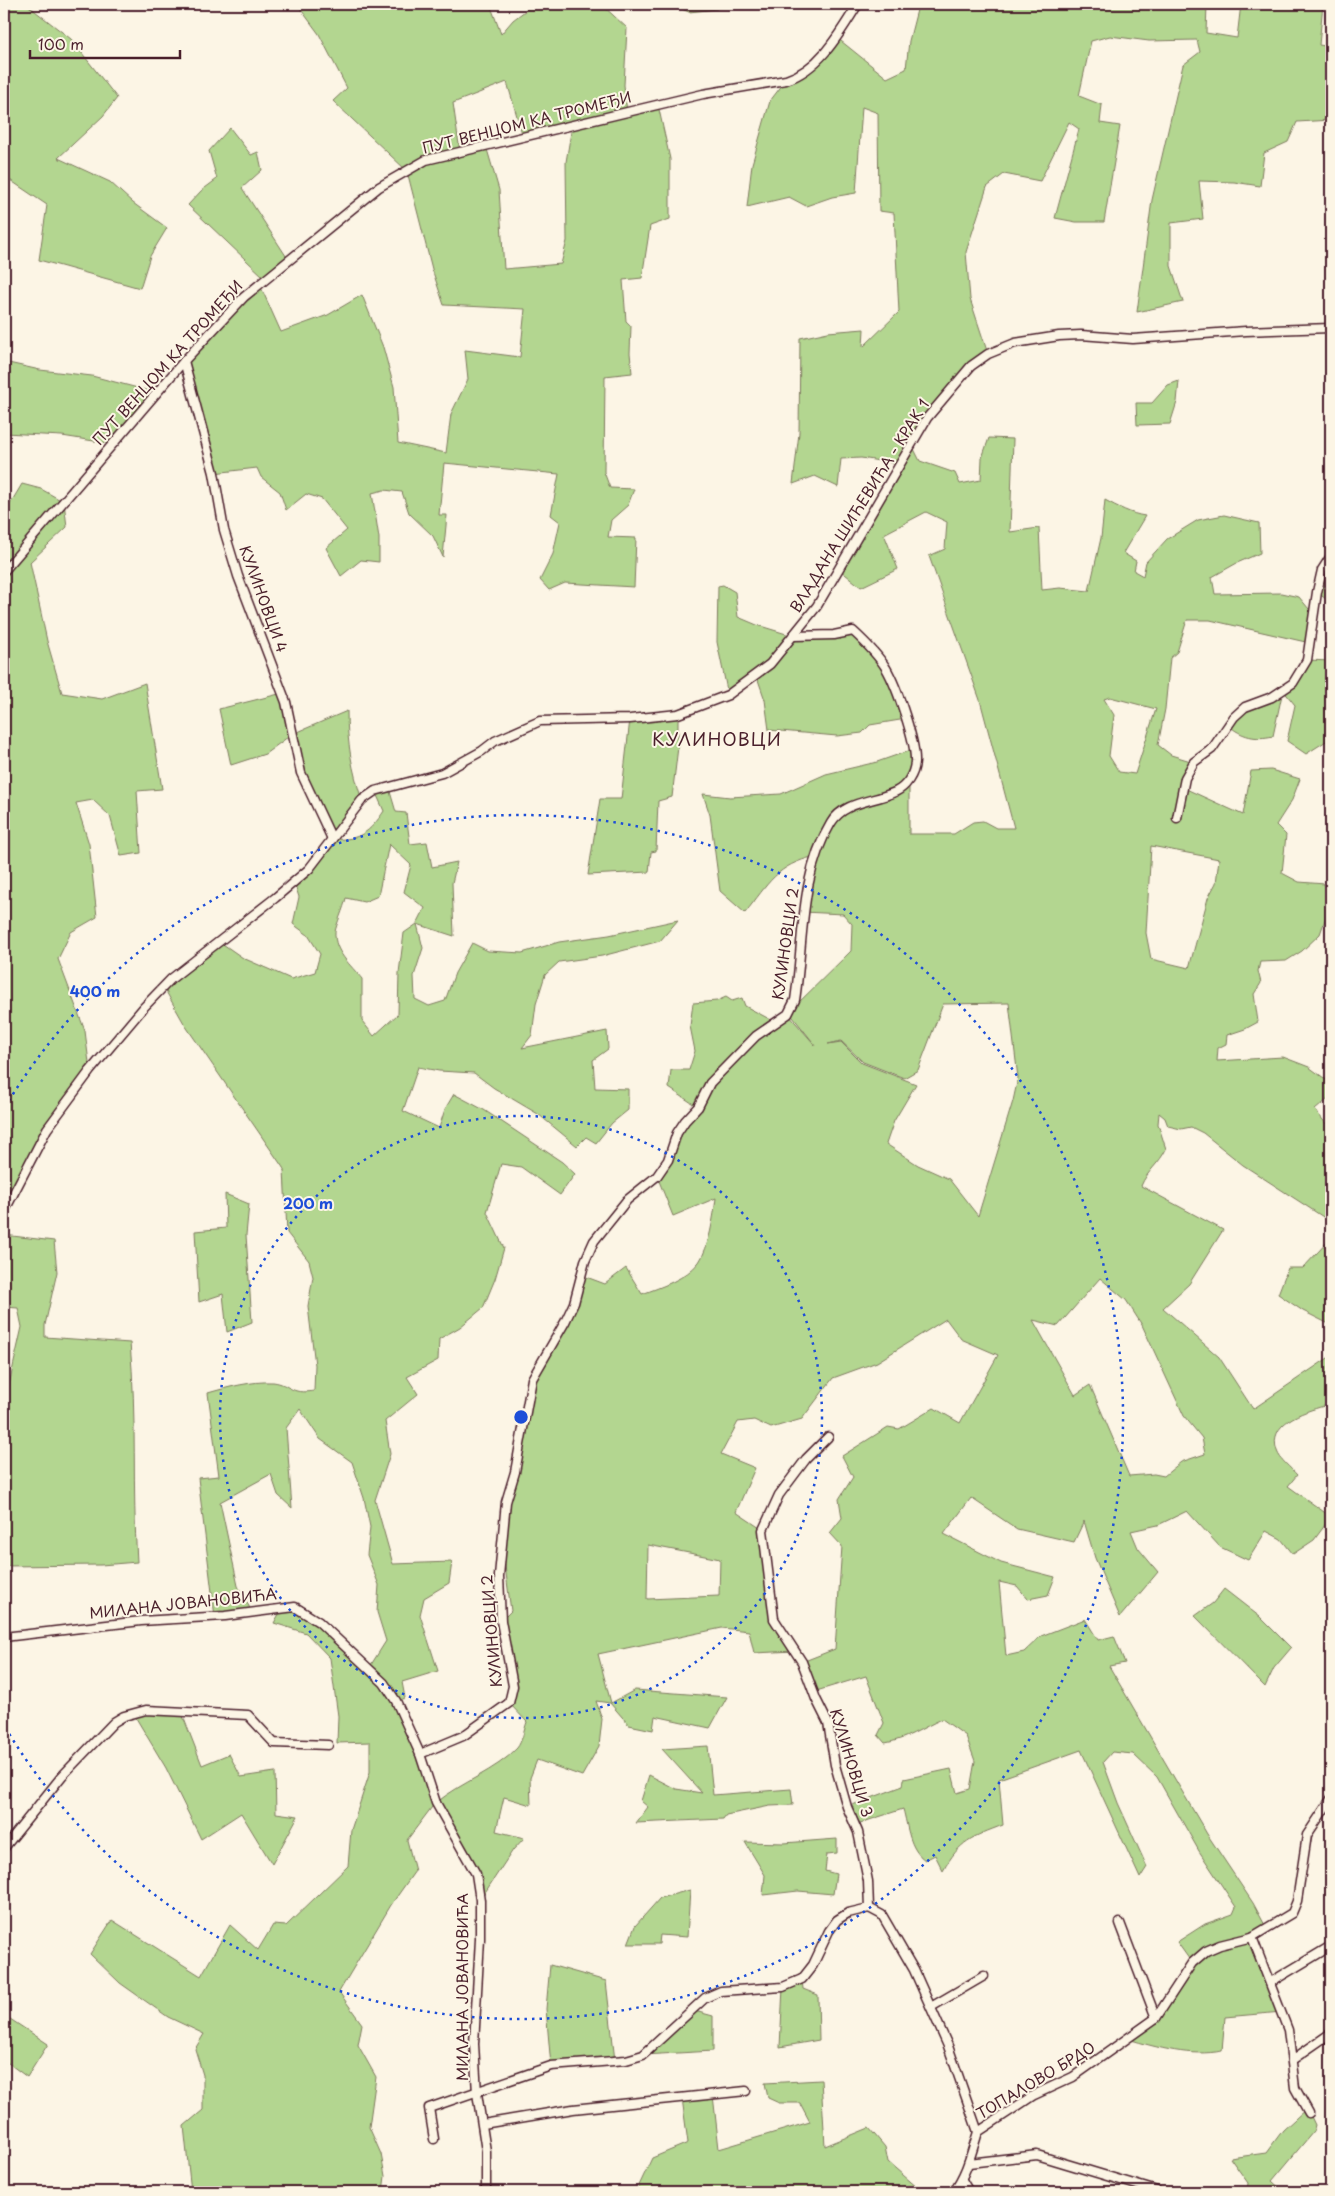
<svg xmlns="http://www.w3.org/2000/svg" width="1335" height="2196" font-family="'Playpen Sans',sans-serif">
  <rect width="100%" height="100%" fill="#fcf5e5"/>
  <filter id="ink" filterUnits="userSpaceOnUse"><feTurbulence type="fractalNoise" baseFrequency=".02" numOctaves="2"/><feDisplacementMap in="SourceGraphic" scale="10" xChannelSelector="R" yChannelSelector="G"/><feConvolveMatrix kernelMatrix="1 2 1 2 8 2 1 2 1" color-interpolation-filters="sRGB"/></filter>
  <g filter="url(#ink)">
    <g fill="#b3d690" stroke="#7e7a5e" fill-rule="evenodd">
      <path d="M 10,4 L 26,4 L 71,39 L 117,98 L 103,116 L 58,158 L 110,182 L 133,203 L 167,228 L 150,256 L 140,288 L 39,260 L 47,205 L 4,176 L 4,8 Z"/>
      <path d="M 297,4 L 490,4 L 501,34 L 513,20 L 534,4 L 601,4 L 627,28 L 624,85 L 627,113 L 658,105 L 670,159 L 670,219 L 650,226 L 642,278 L 623,280 L 626,321 L 631,326 L 630,353 L 632,373 L 605,376 L 604,472 L 610,488 L 634,489 L 628,505 L 611,520 L 608,537 L 636,538 L 634,587 L 565,583 L 549,590 L 540,580 L 553,554 L 560,522 L 551,515 L 559,474 L 444,463 L 439,515 L 447,515 L 443,557 L 433,536 L 409,513 L 402,492 L 384,490 L 372,493 L 379,538 L 379,562 L 361,560 L 341,576 L 326,548 L 347,530 L 322,499 L 306,494 L 286,510 L 280,492 L 261,477 L 257,468 L 214,473 L 184,361 L 259,283 L 281,332 L 328,315 L 362,295 L 383,347 L 394,387 L 398,443 L 446,453 L 451,414 L 468,379 L 465,350 L 520,357 L 525,309 L 444,305 L 432,269 L 407,171 L 333,101 L 347,88 L 319,34 ZM 507,82 L 523,137 L 572,126 L 566,162 L 567,241 L 561,264 L 504,269 L 499,190 L 486,146 L 460,152 L 453,103 Z"/>
      <path d="M 669,4 L 721,4 L 717,9 L 689,12 Z"/>
      <path d="M 921,4 L 1207,4 L 1206,33 L 1237,38 L 1241,4 L 1323,4 L 1319,45 L 1331,47 L 1331,120 L 1297,122 L 1288,142 L 1264,153 L 1260,186 L 1234,182 L 1199,181 L 1203,219 L 1171,223 L 1171,266 L 1183,302 L 1137,312 L 1152,200 L 1183,65 L 1200,52 L 1197,40 L 1149,41 L 1110,36 L 1091,41 L 1079,96 L 1102,105 L 1100,123 L 1120,126 L 1104,222 L 1076,222 L 1055,218 L 1079,129 L 1069,122 L 1040,181 L 1004,174 L 987,187 L 966,252 L 970,299 L 988,354 L 971,366 L 911,443 L 920,461 L 955,473 L 960,484 L 981,480 L 982,458 L 989,438 L 1013,439 L 1010,532 L 1039,528 L 1042,590 L 1060,588 L 1089,591 L 1101,538 L 1105,500 C 1118,507 1131,514 1145,516 L 1123,553 L 1136,561 L 1134,571 L 1143,576 L 1146,562 L 1167,539 L 1198,520 L 1224,515 L 1259,523 L 1260,553 L 1237,563 L 1212,577 L 1215,594 L 1281,593 L 1299,597 L 1314,615 L 1310,643 L 1210,620 L 1187,620 L 1177,652 L 1170,658 L 1165,709 L 1158,745 L 1171,755 L 1194,762 L 1184,788 L 1243,815 L 1251,771 L 1271,770 L 1300,779 L 1292,800 L 1276,825 L 1286,835 L 1282,873 L 1299,882 L 1325,884 L 1331,896 L 1331,903 L 1320,934 L 1302,951 L 1286,961 L 1260,962 L 1258,971 L 1261,983 L 1254,994 L 1258,1022 L 1245,1029 L 1227,1035 L 1226,1044 L 1218,1048 L 1217,1061 L 1283,1057 L 1309,1067 L 1328,1081 L 1328,1099 L 1315,1110 L 1331,1130 L 1331,1222 L 1243,1165 L 1203,1133 L 1191,1127 L 1181,1129 L 1168,1126 L 1165,1118 L 1159,1113 L 1158,1124 L 1166,1149 C 1160,1163 1147,1171 1141,1186 L 1223,1230 L 1189,1284 L 1163,1308 L 1219,1357 L 1253,1409 L 1331,1356 L 1331,1410 L 1327,1411 L 1324,1406 C 1303,1412 1267,1423 1277,1451 C 1280,1460 1291,1468 1297,1475 L 1288,1486 L 1331,1517 L 1314,1540 L 1293,1554 L 1281,1539 L 1266,1531 L 1248,1560 L 1220,1547 L 1187,1511 L 1158,1525 L 1131,1531 L 1138,1548 L 1158,1572 L 1120,1617 L 1095,1558 L 1084,1521 L 1074,1542 L 1017,1529 L 971,1498 L 944,1534 L 1001,1563 L 1055,1577 L 1048,1595 L 1028,1599 L 1017,1586 L 999,1582 L 1006,1656 L 1024,1652 L 1041,1636 L 1085,1619 L 1098,1640 L 1114,1636 L 1125,1663 L 1109,1666 L 1207,1834 L 1253,1903 L 1267,1929 L 1252,1937 L 1282,2012 L 1225,2017 L 1222,2051 C 1191,2057 1158,2048 1128,2039 L 1156,2018 L 1192,1963 L 1177,1942 L 1205,1924 L 1233,1914 L 1236,1907 L 1199,1851 L 1157,1777 L 1133,1754 L 1112,1752 L 1103,1762 L 1118,1803 L 1147,1867 L 1140,1878 L 1081,1750 L 999,1779 L 1003,1825 C 972,1837 960,1840 943,1871 L 935,1855 L 925,1860 C 909,1849 908,1827 903,1809 L 854,1825 L 847,1807 L 903,1786 L 904,1779 L 951,1769 L 957,1793 L 970,1789 L 975,1761 L 966,1736 L 942,1719 C 922,1728 905,1740 885,1743 L 878,1735 L 884,1723 L 866,1676 L 813,1692 L 802,1662 L 835,1649 L 842,1546 L 830,1533 L 842,1518 L 839,1499 L 853,1477 L 842,1456 L 888,1427 L 899,1429 L 934,1408 L 960,1423 L 998,1355 L 961,1339 L 946,1319 L 877,1362 L 833,1378 L 802,1419 L 771,1428 L 754,1420 L 738,1422 L 721,1454 L 755,1468 L 736,1512 L 763,1530 L 774,1619 L 795,1651 L 754,1653 L 749,1631 L 722,1628 L 598,1654 L 611,1703 L 635,1690 L 727,1697 L 710,1728 L 655,1716 L 653,1730 L 629,1725 L 610,1703 L 596,1701 L 602,1719 L 599,1746 L 582,1776 L 537,1760 L 530,1778 L 531,1805 L 504,1797 L 496,1831 L 524,1838 L 513,1850 L 480,1900 L 476,1874 L 435,1803 L 407,1840 L 415,1871 L 391,1905 L 339,1992 L 362,2024 L 358,2045 L 376,2077 L 369,2127 L 381,2154 L 385,2176 L 383,2192 L 191,2192 L 184,2126 L 203,2110 L 203,2075 L 195,2049 L 204,2034 L 168,2017 L 120,1983 L 90,1954 L 112,1920 L 201,1976 L 230,1925 L 258,1950 L 273,1925 L 286,1926 L 348,1866 L 351,1830 L 370,1772 L 370,1742 L 337,1743 L 338,1716 L 330,1658 L 306,1633 L 274,1623 L 283,1607 L 304,1612 L 369,1668 L 386,1641 L 377,1612 L 379,1585 L 367,1555 L 370,1527 L 364,1498 L 352,1462 L 320,1439 L 300,1409 L 286,1428 L 292,1508 L 278,1495 L 271,1474 L 220,1502 L 238,1586 L 252,1612 L 215,1617 L 198,1478 L 219,1476 L 208,1393 C 229,1387 251,1381 273,1382 C 291,1384 289,1395 314,1391 L 315,1365 L 308,1306 L 313,1277 L 309,1261 L 287,1233 L 284,1169 L 185,1025 L 164,988 L 220,942 L 243,958 L 291,979 L 315,972 L 320,954 L 308,935 L 293,924 L 299,897 L 294,882 L 332,839 L 301,773 L 292,734 L 265,754 L 231,765 L 219,709 L 283,693 L 293,734 L 347,711 C 347,743 352,770 362,800 L 333,839 C 359,841 370,832 384,811 L 375,791 L 388,785 L 396,812 L 406,813 L 410,844 L 427,842 L 432,867 L 457,862 L 452,883 L 454,936 L 417,924 L 423,948 L 414,976 L 415,999 L 429,1006 L 445,1001 L 455,973 L 472,943 L 488,951 L 522,953 L 559,942 L 609,935 L 678,920 L 660,941 L 602,956 L 559,962 L 545,975 L 536,1004 L 532,1035 L 522,1048 L 607,1031 L 608,1049 L 593,1060 L 595,1088 L 628,1089 L 628,1110 L 612,1123 L 596,1143 L 586,1137 L 577,1146 L 538,1114 L 494,1088 L 474,1073 L 439,1071 L 418,1067 L 403,1111 L 439,1128 L 445,1109 L 454,1094 L 484,1110 L 562,1162 L 575,1174 L 560,1195 L 521,1167 L 501,1164 L 487,1212 L 504,1248 L 495,1279 L 483,1308 L 460,1327 L 439,1339 L 438,1360 L 407,1377 L 418,1394 L 385,1421 L 390,1454 L 375,1500 L 393,1564 L 452,1562 L 449,1583 L 424,1598 L 420,1615 L 438,1671 L 402,1682 L 405,1698 L 396,1702 L 436,1803 C 461,1782 496,1771 517,1748 C 522,1742 524,1730 527,1722 L 509,1703 L 513,1686 L 501,1621 L 511,1611 L 501,1536 L 532,1379 L 565,1322 L 581,1275 L 605,1284 L 626,1268 L 642,1294 C 661,1287 686,1279 699,1262 C 709,1248 714,1215 716,1198 L 673,1216 L 657,1176 L 677,1133 L 698,1107 L 669,1088 L 671,1070 L 689,1070 L 695,1051 L 690,1026 L 693,1003 L 717,1001 L 726,997 L 732,1001 L 742,998 L 745,1006 L 775,1022 L 788,1014 L 816,1046 L 789,1012 L 851,951 L 852,924 L 843,914 L 803,912 L 816,856 C 776,865 769,883 745,913 L 720,891 L 710,815 L 703,794 L 730,797 L 781,794 L 826,774 L 877,762 L 914,749 L 909,781 L 909,834 L 954,834 L 973,822 L 983,821 L 996,828 L 1014,828 L 980,700 L 929,556 L 945,549 L 947,522 L 926,512 L 884,534 L 898,569 L 861,587 L 840,570 L 898,464 L 861,458 L 841,459 L 838,487 L 815,476 L 793,484 L 799,433 L 800,338 L 828,332 L 864,329 L 863,347 L 899,312 L 894,213 L 879,211 L 878,113 L 862,107 L 856,193 L 832,197 L 806,206 L 789,197 L 747,207 L 752,164 L 770,101 L 786,80 L 799,76 L 836,37 L 887,78 L 906,69 L 909,41 L 918,6 ZM 1110,697 L 1156,709 L 1135,774 L 1119,772 L 1109,756 L 1114,715 L 1104,699 ZM 389,844 L 411,865 L 404,892 L 425,908 L 417,924 L 404,933 L 399,973 L 398,1014 L 374,1036 L 362,1021 L 362,979 C 351,965 334,952 335,932 C 336,925 344,908 346,898 L 364,902 L 378,896 ZM 1151,846 L 1219,859 L 1216,883 L 1208,898 L 1189,968 L 1151,959 L 1146,933 ZM 1009,1003 L 1018,1078 L 1013,1101 L 978,1216 L 949,1179 L 918,1165 L 886,1144 L 894,1121 L 916,1084 L 862,1063 L 841,1042 L 828,1044 L 841,1041 L 863,1062 L 904,1078 L 918,1070 L 943,1004 ZM 1100,1278 L 1126,1300 L 1142,1325 L 1184,1416 L 1202,1438 L 1205,1454 L 1181,1462 L 1164,1476 L 1154,1474 L 1129,1476 L 1090,1385 L 1075,1395 L 1033,1320 L 1058,1326 ZM 648,1545 L 720,1559 L 719,1596 L 647,1599 Z"/>
      <path d="M 230,128 L 251,155 L 258,152 L 262,170 L 242,188 L 288,259 L 265,278 L 188,205 L 201,191 L 217,179 L 209,151 Z"/>
      <path d="M 4,362 L 40,370 L 92,376 L 157,393 L 113,444 L 62,436 L 4,433 Z"/>
      <path d="M 1179,381 L 1177,402 L 1170,424 L 1137,425 L 1136,403 L 1152,403 L 1168,385 Z"/>
      <path d="M 22,484 L 41,489 L 64,502 L 67,527 L 30,562 L 47,641 L 62,693 L 102,699 L 145,683 L 162,789 L 137,791 L 141,853 L 121,856 L 110,816 L 93,800 L 76,803 L 89,844 L 97,917 L 71,932 L 58,959 L 85,1031 L 90,1071 L 47,1129 L 4,1212 L 4,514 Z"/>
      <path d="M 1331,556 L 1331,603 L 1317,592 Z"/>
      <path d="M 723,585 L 735,592 L 738,617 L 757,625 L 793,636 L 853,631 L 886,668 L 906,719 L 870,725 L 862,733 L 837,736 L 769,730 L 765,700 L 756,674 L 728,695 L 717,642 L 718,586 Z"/>
      <path d="M 1307,660 L 1331,661 L 1331,738 L 1306,754 L 1287,741 L 1295,705 L 1283,690 L 1273,736 C 1256,740 1242,737 1228,725 L 1234,717 L 1293,683 Z"/>
      <path d="M 678,714 L 678,747 L 672,797 L 658,801 L 656,851 L 651,852 L 649,872 L 588,875 L 600,799 L 621,799 L 630,719 Z"/>
      <path d="M 225,1194 L 249,1204 L 246,1235 L 252,1322 L 227,1332 L 223,1294 L 199,1302 L 195,1231 L 226,1228 Z"/>
      <path d="M 4,1235 L 54,1241 L 57,1272 L 45,1325 L 45,1337 L 130,1343 C 137,1416 132,1489 137,1562 L 101,1565 L 4,1566 L 4,1407 L 22,1327 L 18,1308 L 4,1307 Z"/>
      <path d="M 1331,1238 L 1331,1325 L 1303,1311 L 1278,1294 L 1288,1268 L 1303,1268 Z"/>
      <path d="M 1224,1589 L 1260,1617 L 1291,1648 L 1274,1668 L 1265,1687 L 1195,1616 L 1213,1603 Z"/>
      <path d="M 181,1711 L 202,1765 L 229,1754 L 241,1777 L 275,1772 L 276,1813 L 298,1816 L 272,1864 L 241,1813 L 201,1839 L 166,1768 L 133,1713 Z"/>
      <path d="M 708,1746 L 713,1795 L 791,1789 L 793,1805 L 770,1806 L 726,1815 L 723,1819 L 636,1823 L 648,1807 L 641,1801 L 649,1775 L 676,1789 L 702,1793 L 662,1749 Z"/>
      <path d="M 837,1839 L 837,1853 L 827,1854 L 825,1871 L 836,1874 L 833,1894 L 798,1891 L 763,1895 L 765,1875 L 745,1842 L 784,1843 Z"/>
      <path d="M 690,1890 L 687,1937 L 660,1935 L 659,1944 L 628,1944 L 635,1926 L 660,1898 Z"/>
      <path d="M 550,1965 L 606,1981 L 615,2061 L 551,2066 L 546,2009 Z"/>
      <path d="M 802,1979 L 803,1989 L 818,1995 L 819,2040 L 780,2047 L 783,1987 Z"/>
      <path d="M 691,2010 L 713,2016 L 713,2051 L 643,2055 Z"/>
      <path d="M 4,2015 L 48,2044 L 27,2077 L 4,2060 Z"/>
      <path d="M 821,2080 L 825,2146 L 869,2128 L 885,2147 L 888,2162 L 918,2188 L 928,2192 L 636,2192 L 652,2158 L 688,2143 L 682,2098 L 713,2095 L 719,2149 L 810,2122 L 800,2103 L 779,2103 L 768,2098 L 765,2083 Z"/>
      <path d="M 1307,2108 L 1315,2125 L 1313,2132 L 1272,2181 L 1284,2192 L 1247,2192 L 1248,2183 L 1230,2158 L 1266,2153 L 1283,2130 Z"/>
    </g>
    <g fill="none" stroke-linecap="round" stroke-linejoin="round">
      <defs>
        <g id="street">
          <path d="M 184,361 L 214,473 L 224,530 L 238,576 L 286,702 L 301,773 L 332,839"/>
          <path d="M 4,571 L 184,361 L 244,297 L 379,187 L 426,160 L 703,94 L 786,80 C 820,69 840,33 858,4"/>
          <path d="M 1177,818 L 1185,778 L 1194,762 L 1212,749 L 1234,717 L 1245,707 L 1272,697 L 1293,683 L 1307,660 L 1317,592 L 1322,570 L 1331,556"/>
          <path d="M 4,1212 L 47,1129 L 90,1071 L 144,1007 L 171,979 L 275,898 L 309,869 L 362,800 L 375,791 L 442,773 L 482,751 L 495,741 L 540,721 L 630,719 L 678,714 L 728,695 L 770,664 L 817,606 L 927,418 L 971,366 L 988,354 L 1015,343 L 1059,336 L 1081,335 L 1133,339 L 1246,331 L 1331,328"/>
          <path d="M 828,1437 L 806,1459 L 779,1495 L 763,1530 L 774,1619 L 802,1662 L 816,1699 L 828,1723 L 835,1765 L 847,1807 L 858,1832 L 868,1881 L 869,1908"/>
          <path d="M 4,1637 L 141,1621 L 225,1616 L 295,1607 L 319,1622 L 384,1683 L 396,1701 L 420,1754 L 436,1803 L 476,1874 L 480,1900 L 480,1939 L 474,2044 L 477,2093 L 486,2151 L 486,2192"/>
          <path d="M 420,1754 L 463,1736 L 509,1703 L 513,1686 L 501,1621 L 499,1576 L 506,1502 L 515,1472 L 532,1379 L 565,1322 L 574,1303 L 585,1261 L 594,1241 L 627,1200 L 657,1176 L 668,1160 L 677,1133 L 685,1121 L 698,1107 L 710,1083 L 756,1036 L 788,1014 L 795,1000 C 804,942 799,876 831,823 C 844,801 874,802 895,792 C 906,787 914,775 915,762 C 916,742 897,687 886,668 C 878,655 865,642 853,631 L 834,635 L 793,636"/>
          <path d="M 4,1848 L 62,1776 L 114,1722 L 124,1716 L 146,1710 L 248,1715 L 274,1743 L 328,1745"/>
          <path d="M 869,1908 L 882,1915 L 914,1970 L 948,2046 L 978,2132"/>
          <path d="M 1120,1923 L 1156,2018"/>
          <path d="M 1252,1937 L 1288,2030 L 1295,2088 L 1309,2113"/>
          <path d="M 1271,1982 L 1331,1946"/>
          <path d="M 931,2007 L 984,1976"/>
          <path d="M 1292,2060 L 1331,2033"/>
          <path d="M 483,2124 L 573,2109 L 746,2091"/>
          <path d="M 434,2139 L 429,2108 L 551,2066 L 626,2060 L 643,2055 L 705,1998 L 721,1991 L 783,1987 L 802,1979 L 813,1965 L 829,1931 L 837,1920 L 848,1913 L 869,1908"/>
          <path d="M 969,2163 L 1037,2155 L 1157,2191"/>
          <path d="M 962,2180 L 969,2192"/>
          <path d="M 953,2192 C 967,2173 971,2154 978,2132 L 1034,2095 L 1073,2077 L 1156,2018 L 1192,1963 L 1206,1951 L 1220,1945 L 1252,1937 L 1292,1913 L 1297,1901 L 1307,1835 L 1331,1799"/>
        </g>
      </defs>
      <use href="#street" stroke="#4a1f2b" stroke-width="11"/>
      <use href="#street" stroke="#fcf5e5" stroke-width="8"/>
    </g>
  </g>
  <g fill="none" stroke="#1d4ed8" stroke-width="2.5" stroke-dasharray="2.5 5">
    <circle cx="521" cy="1417" r="301"/>
    <path d="M5 1107A602 602 0 1 1 5 1727"/>
  </g>
  <g text-anchor="middle" stroke-width="4" stroke-linejoin="round" paint-order="stroke">
    <g font-size="15" fill="#4a1f2b" stroke="#fcf5e5">
      <text transform="translate(527 123) rotate(-14)" y="5">ПУТ ВЕНЦОМ КА ТРОМЕЂИ</text>
      <text transform="translate(168 363) rotate(-48)" y="5">ПУТ ВЕНЦОМ КА ТРОМЕЂИ</text>
      <text transform="translate(860 506) rotate(-58)" y="5">ВЛАДАНА ШИЋЕВИЋА - КРАК 1</text>
      <text transform="translate(263 599) rotate(70)" y="5">КУЛИНОВЦИ 4</text>
      <text transform="translate(786 944) rotate(-82)" y="5">КУЛИНОВЦИ 2</text>
      <text transform="translate(183 1604) rotate(-6)" y="5">МИЛАНА ЈОВАНОВИЋА</text>
      <text transform="translate(492 1631) rotate(-95)" y="5">КУЛИНОВЦИ 2</text>
      <text transform="translate(851 1763) rotate(73)" y="5">КУЛИНОВЦИ 3</text>
      <text transform="translate(463 1987) rotate(-90)" y="5">МИЛАНА ЈОВАНОВИЋА</text>
      <text transform="translate(1036 2081) rotate(-31)" y="5">ТОПАЛОВО БРДО</text>
    </g>
    <g font-size="18" letter-spacing="1" fill="#4a1f2b" stroke="#fcf5e5">
      <text x="717" y="746">КУЛИНОВЦИ</text>
    </g>
  </g>
  <circle cx="521" cy="1417" r="8" fill="#1d4ed8" stroke="#fcf5e5" stroke-width="2.5"/>
  <g font-size="15" text-anchor="middle" font-weight="bold" fill="#1d4ed8" stroke="#fcf5e5" stroke-width="4" stroke-linejoin="round" paint-order="stroke">
    <text x="95" y="997">400 m</text>
    <text x="308" y="1209">200 m</text>
  </g>
  <rect width="1335" height="2196" fill="none" stroke="#fcf5e5" stroke-width="20"/>
  <rect x="10" y="10" width="1315" height="2176" fill="none" stroke="#4a1f2b" stroke-width="2" filter="url(#ink)"/>
  <path d="M30 50v8h150v-8" fill="none" stroke="#4a1f2b" stroke-width="2.5"/>
  <text x="38" y="50" font-size="15" fill="#4a1f2b" stroke="#fcf5e5" stroke-width="4" paint-order="stroke">100 m</text>
</svg>
